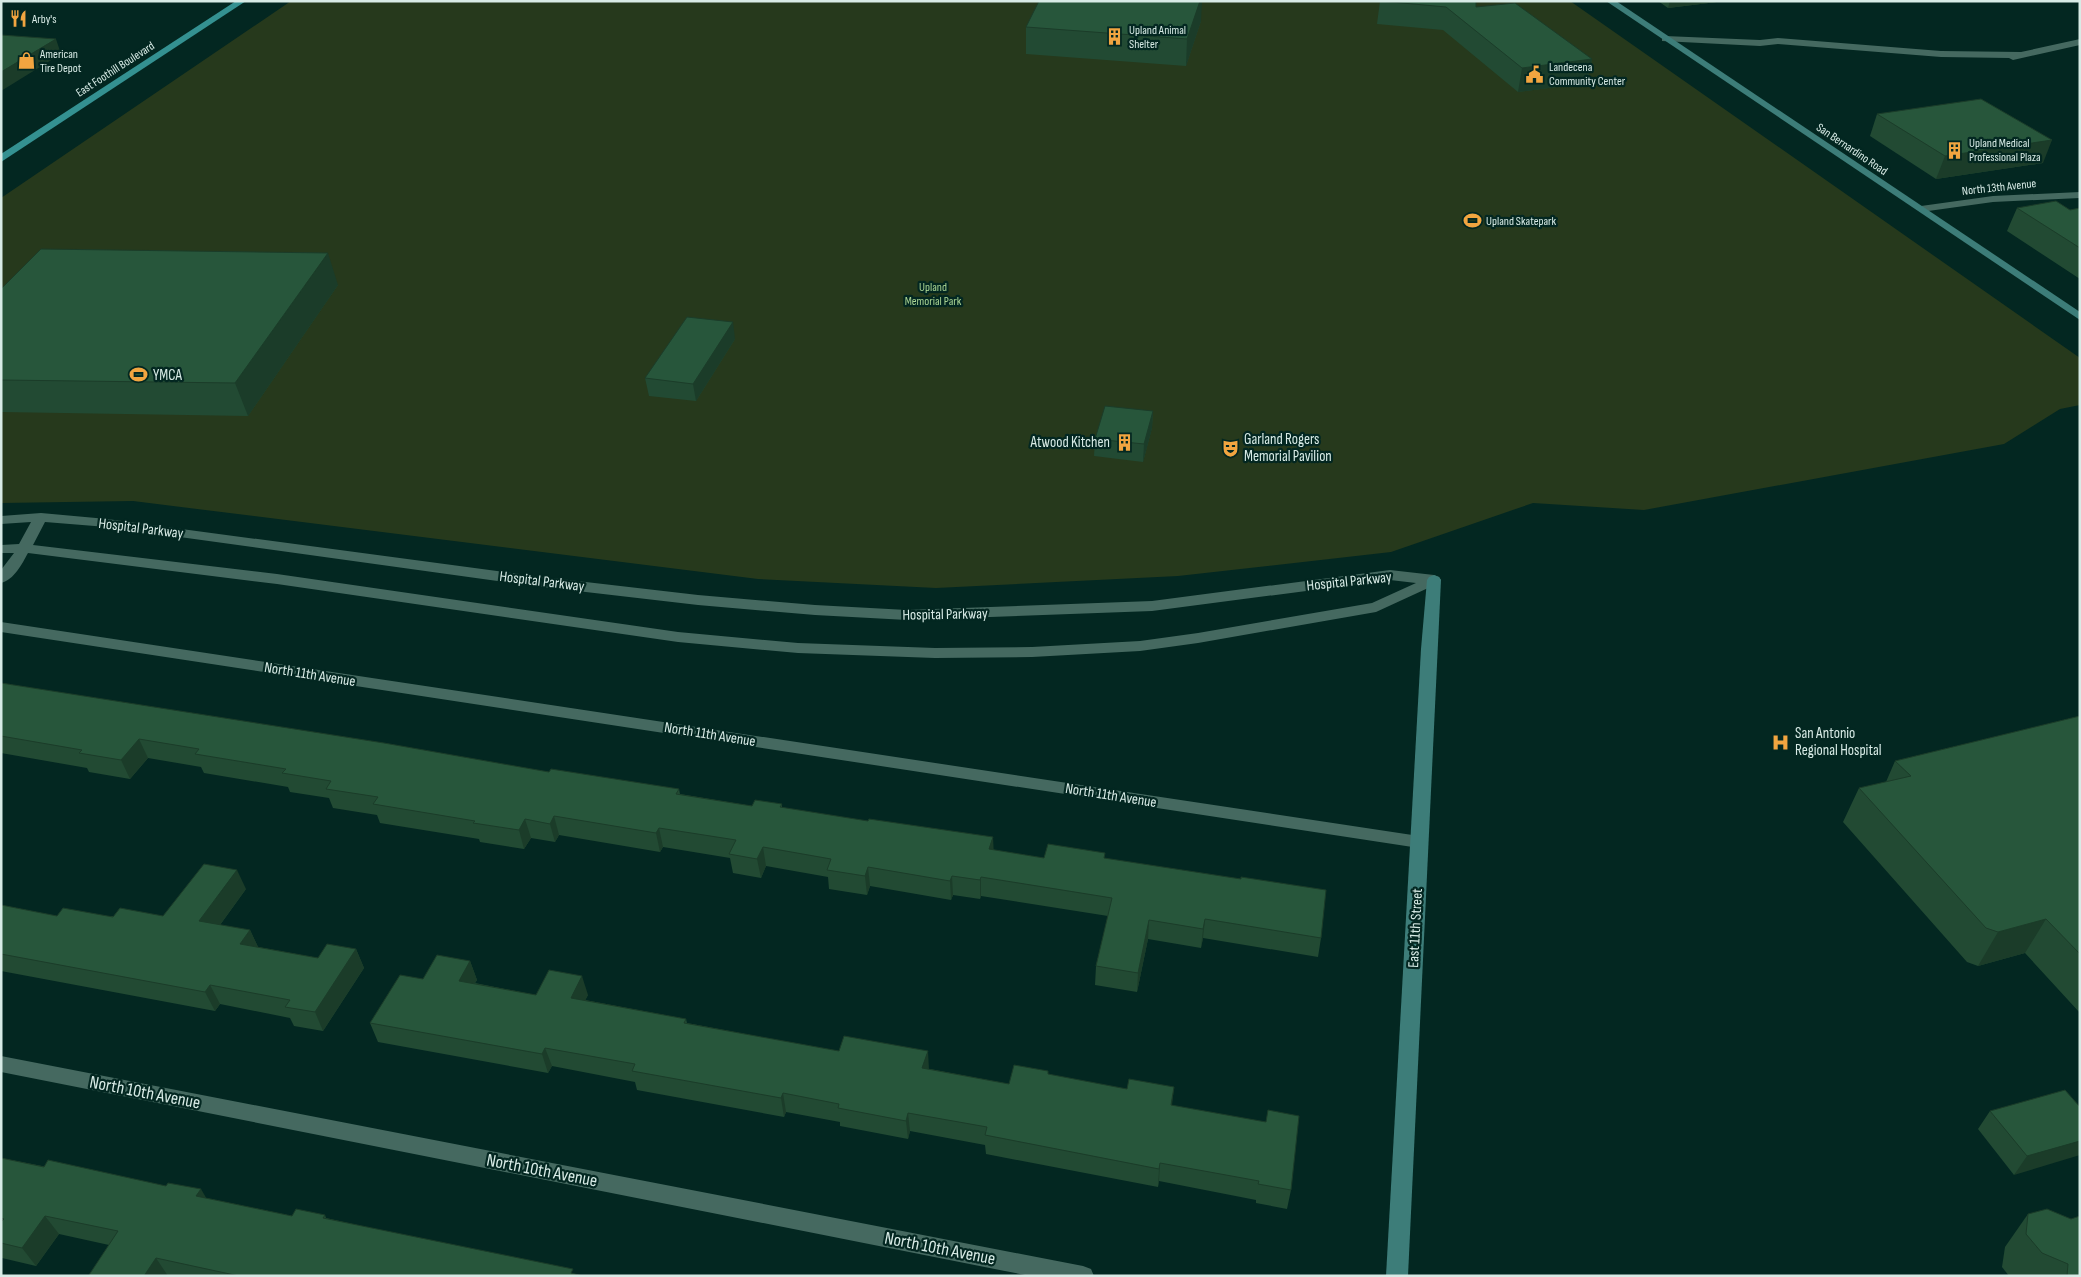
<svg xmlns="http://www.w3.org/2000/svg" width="2081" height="1277" font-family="'Sofia Sans Condensed',sans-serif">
  <rect width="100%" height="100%" fill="#032721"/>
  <path fill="#26391c" d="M 291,1 L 1570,1 L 2080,358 L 2080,405 L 2060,409 L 2004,444 L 1644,510 L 1533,503 L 1391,552 L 1178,576 L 936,588 L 758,579 L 133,501 L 1,503 L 1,198 Z"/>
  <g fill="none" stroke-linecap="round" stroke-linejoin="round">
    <g fill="#456960" fill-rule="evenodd">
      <path d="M 1665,36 L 1760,40 L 1778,38 L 1941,51 L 2021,52 L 2080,39 L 2080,45 L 2013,60 L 2009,58 L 1941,57 L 1778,44 L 1760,46 L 1662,41 L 1662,37 Z"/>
      <path d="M 2080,192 L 2080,198 L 1993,202 L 1921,212 L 1916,209 L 1921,206 L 1993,196 Z"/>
      <path d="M 41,513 L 107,519 L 534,576 L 698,595 L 815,605 L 907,610 L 1152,601 L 1390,570 L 1434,575 L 1439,577 L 1441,580 L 1439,583 L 1376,612 L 1198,643 L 1140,651 L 1032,657 L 935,658 L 798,653 L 678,642 L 277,584 L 28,553 C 22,564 14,580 1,583 L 1,570 L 14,553 L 1,553 L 1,545 L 19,544 L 31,522 L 1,524 L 1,516 ZM 45,522 L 107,527 L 534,586 L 698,605 L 815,615 L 907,620 L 1152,611 L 1390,580 L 1416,583 L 1372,603 L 1198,633 L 1140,641 L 1032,647 L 935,648 L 798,643 L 678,632 L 277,574 L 33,545 Z"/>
      <path d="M 1,622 L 1419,836 L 1425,837 L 1428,842 L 1425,847 L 1419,848 L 1,632 Z"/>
      <path d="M 1,1056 L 1083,1266 L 1091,1269 L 1094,1276 L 1030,1276 L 1,1072 Z"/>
    </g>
    <g fill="#3d7d79" fill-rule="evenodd">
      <path d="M 1606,1 L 1616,1 L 2080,312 L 2080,320 Z"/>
      <path d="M 1434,575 L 1439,577 L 1441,580 L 1408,1276 L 1386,1276 L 1421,649 L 1427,580 L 1429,577 Z"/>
    </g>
    <path fill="#349191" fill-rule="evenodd" d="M 236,1 L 246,1 L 1,162 L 1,154 Z"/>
  </g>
  <g fill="#224a33">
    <path d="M 1380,1 L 1476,7 L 1592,59 L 1587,83 L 1518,92 L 1443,30 L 1377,24 Z"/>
    <path d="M 1658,1 L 1725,1 L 1668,8 Z"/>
    <path d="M 1201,21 L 1186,66 L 1026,54 L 1026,27 Z"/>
    <path d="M 1877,114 L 2043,163 L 1936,179 L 1870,136 Z"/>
    <path d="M 2017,208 L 2070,210 L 2080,208 L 2080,279 L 2007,231 Z"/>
    <path d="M 338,285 L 248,416 L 1,412 L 1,289 Z"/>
    <path d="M 735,339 L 696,401 L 649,396 L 645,378 Z"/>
    <path d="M 1153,411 L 1152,428 L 1143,462 L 1094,456 L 1095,439 Z"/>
    <path d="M 1,683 L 549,772 L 679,789 L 680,794 L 752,806 L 782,804 L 782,808 L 994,850 L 1044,858 L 1105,858 L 1321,938 L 1318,957 L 1203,938 L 1201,948 L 1148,939 L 1137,992 L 1095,985 L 1096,966 L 1108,916 L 981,896 L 980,899 L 953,895 L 951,900 L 870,886 L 867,895 L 829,889 L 828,877 L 766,866 L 761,878 L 733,873 L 730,858 L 663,847 L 660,852 L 559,835 L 555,842 L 531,838 L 524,849 L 480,842 L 479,839 L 380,823 L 377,815 L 333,808 L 329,798 L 290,792 L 288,787 L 204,773 L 201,767 L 148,758 L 130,779 L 89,772 L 87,768 L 1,753 Z"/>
    <path d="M 2080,716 L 2080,1013 L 2025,953 L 1978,966 L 1967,962 L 1843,822 L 1859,788 L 1886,782 L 1895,761 Z"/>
    <path d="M 246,889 L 220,925 L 250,930 L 258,947 L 318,958 L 356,949 L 364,968 L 323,1031 L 294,1026 L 290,1018 L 220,1004 L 215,1011 L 1,971 L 1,905 L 57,916 L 163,916 Z"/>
    <path d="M 470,961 L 477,980 L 475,983 L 536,995 L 588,995 L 585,1000 L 686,1019 L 687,1023 L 1009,1084 L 1048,1074 L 1172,1105 L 1291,1190 L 1287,1209 L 1256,1203 L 1256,1200 L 1159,1181 L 1158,1187 L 986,1154 L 985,1145 L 910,1131 L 908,1139 L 840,1126 L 840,1122 L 786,1112 L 784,1117 L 637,1090 L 635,1082 L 552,1066 L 548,1073 L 378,1042 L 370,1023 L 423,979 Z"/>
    <path d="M 2080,1107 L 2014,1175 L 1978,1129 L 1990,1111 Z"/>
    <path d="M 1,1158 L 206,1198 L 292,1216 L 325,1215 L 326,1218 L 583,1276 L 89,1276 L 89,1275 L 109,1245 L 59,1234 L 36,1266 L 2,1258 L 1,1257 Z"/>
    <path d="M 2028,1214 L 2071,1219 L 2080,1276 L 2009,1276 L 2002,1267 L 2005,1247 Z"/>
  </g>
  <g fill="#1b3c29">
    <path d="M 1200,1 L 1202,1 L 1201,21 L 1186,66 L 1187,39 Z"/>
    <path d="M 1670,1 L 1725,1 L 1668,8 Z"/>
    <path d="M 56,39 L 61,54 L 1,91 L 1,72 Z"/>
    <path d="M 1592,59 L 1587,83 L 1518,92 L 1522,68 Z"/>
    <path d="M 2052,140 L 2043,163 L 1936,179 L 1945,156 Z"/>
    <path d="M 328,253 L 338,285 L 248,416 L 235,383 Z"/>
    <path d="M 733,322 L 735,339 L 696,401 L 693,384 Z"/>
    <path d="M 1153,411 L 1152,428 L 1143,462 L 1144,444 Z"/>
    <path d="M 139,739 L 148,758 L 130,779 L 121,760 Z"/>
    <path d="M 554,816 L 559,835 L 555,842 L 550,824 Z"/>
    <path d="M 525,819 L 531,838 L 524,849 L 519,830 Z"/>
    <path d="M 659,828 L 663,847 L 660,852 L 656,833 Z"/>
    <path d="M 993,837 L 994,856 L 989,849 Z"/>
    <path d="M 763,847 L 766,866 L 761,878 L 757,859 Z"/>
    <path d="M 868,867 L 870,886 L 867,895 L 865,876 Z"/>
    <path d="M 237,870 L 246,889 L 209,940 L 199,921 Z"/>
    <path d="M 952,876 L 953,895 L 951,900 L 950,881 Z"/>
    <path d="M 981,877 L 981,896 L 980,899 L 980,880 Z"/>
    <path d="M 1205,919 L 1203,938 L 1201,948 L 1203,929 Z"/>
    <path d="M 2046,919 L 2025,953 L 1978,966 L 1998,932 Z"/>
    <path d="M 1149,920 L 1148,939 L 1137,992 L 1138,973 Z"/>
    <path d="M 250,930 L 259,949 L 240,944 Z"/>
    <path d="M 356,949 L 364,968 L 323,1031 L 315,1012 Z"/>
    <path d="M 470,961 L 477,980 L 465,999 L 459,981 Z"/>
    <path d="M 582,976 L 588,995 L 577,1017 L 571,998 Z"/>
    <path d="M 210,985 L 220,1004 L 215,1011 L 205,992 Z"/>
    <path d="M 545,1048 L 552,1066 L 548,1073 L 542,1054 Z"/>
    <path d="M 928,1051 L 929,1070 L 922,1068 Z"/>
    <path d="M 1174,1087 L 1172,1105 L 1171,1105 Z"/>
    <path d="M 783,1093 L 786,1112 L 784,1117 L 781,1098 Z"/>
    <path d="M 908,1113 L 910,1131 L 908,1139 L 906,1121 Z"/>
    <path d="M 2080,1141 L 2080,1155 L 2014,1175 L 2027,1156 Z"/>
    <path d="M 1160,1163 L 1159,1181 L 1158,1187 L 1159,1169 Z"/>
    <path d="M 201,1189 L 212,1208 L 196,1196 Z"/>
    <path d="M 45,1216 L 59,1234 L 36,1266 L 22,1248 Z"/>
    <path d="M 156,1258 L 168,1276 L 144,1276 Z"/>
  </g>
  <g fill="#27563b" stroke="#1b3c29">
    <path d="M 1039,1 L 1200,1 L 1187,39 L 1026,27 Z"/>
    <path d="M 1380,1 L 1476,1 L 1476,7 L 1515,3 L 1592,59 L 1522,68 L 1446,7 Z"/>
    <path d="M 1,35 L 56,39 L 1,72 Z"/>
    <path d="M 1981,99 L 2052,140 L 1945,156 L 1877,114 Z"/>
    <path d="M 2056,201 L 2070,210 L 2080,208 L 2080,248 L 2017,208 Z"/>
    <path d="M 41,249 L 328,253 L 235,383 L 1,380 L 1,289 Z"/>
    <path d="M 687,317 L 733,322 L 693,384 L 645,378 Z"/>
    <path d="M 1105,406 L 1153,411 L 1144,444 L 1095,439 Z"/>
    <path d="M 1,683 L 384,743 L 549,772 L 551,769 L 679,789 L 676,794 L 752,806 L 755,800 L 782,804 L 780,807 L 868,821 L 869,819 L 993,837 L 989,849 L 1044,858 L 1048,844 L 1105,853 L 1104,858 L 1241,879 L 1241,877 L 1326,890 L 1321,938 L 1205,919 L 1203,929 L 1149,920 L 1138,973 L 1096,966 L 1112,898 L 981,877 L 980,880 L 952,876 L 950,881 L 868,867 L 865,876 L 827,870 L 831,859 L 763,847 L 757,859 L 729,854 L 736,840 L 659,828 L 656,833 L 554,816 L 550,824 L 525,819 L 519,830 L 473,823 L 475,821 L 373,804 L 378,797 L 326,789 L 331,781 L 282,773 L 286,769 L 195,754 L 199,749 L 139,739 L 121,760 L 79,753 L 82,750 L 1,736 Z"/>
    <path d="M 2080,716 L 2080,954 L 2046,919 L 1998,932 L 1986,928 L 1859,788 L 1911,776 L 1895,761 Z"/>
    <path d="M 204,864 L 237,870 L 199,921 L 250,930 L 240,944 L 318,958 L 327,944 L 356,949 L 315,1012 L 285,1007 L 290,1000 L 210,985 L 205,992 L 1,954 L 1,905 L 57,916 L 63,908 L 113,917 L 120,908 L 163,916 Z"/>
    <path d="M 437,955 L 470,961 L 459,981 L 536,995 L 549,970 L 582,976 L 571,998 L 686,1019 L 684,1023 L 839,1051 L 844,1036 L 928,1051 L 922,1068 L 1009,1084 L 1014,1065 L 1048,1071 L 1048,1074 L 1127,1089 L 1129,1079 L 1174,1087 L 1171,1105 L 1266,1122 L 1268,1110 L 1299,1116 L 1291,1190 L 1258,1184 L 1259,1181 L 1160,1163 L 1159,1169 L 985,1135 L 987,1127 L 908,1113 L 906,1121 L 838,1108 L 839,1104 L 783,1093 L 781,1098 L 632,1071 L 635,1064 L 545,1048 L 542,1054 L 370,1023 L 400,975 L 423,979 Z"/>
    <path d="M 2065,1090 L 2080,1107 L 2080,1141 L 2027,1156 L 1990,1111 Z"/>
    <path d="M 1,1158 L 44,1167 L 48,1160 L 166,1186 L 168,1183 L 201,1189 L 196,1196 L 292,1216 L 296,1209 L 325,1215 L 323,1218 L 573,1269 L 571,1273 L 583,1276 L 239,1276 L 156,1258 L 144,1276 L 91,1276 L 89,1275 L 118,1231 L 45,1216 L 22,1248 L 1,1243 L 1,1222 L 4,1219 L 1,1218 Z"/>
    <path d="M 2047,1209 L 2071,1219 L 2080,1216 L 2080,1276 L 2067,1276 L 2068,1264 L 2042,1253 L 2026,1234 L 2028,1214 Z"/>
  </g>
  <defs>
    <symbol id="restaurant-bare" viewBox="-9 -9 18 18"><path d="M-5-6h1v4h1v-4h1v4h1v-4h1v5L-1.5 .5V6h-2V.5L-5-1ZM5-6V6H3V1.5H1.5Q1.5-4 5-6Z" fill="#f1a540" stroke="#032721" stroke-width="2.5" paint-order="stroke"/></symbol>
    <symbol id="building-bare" viewBox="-9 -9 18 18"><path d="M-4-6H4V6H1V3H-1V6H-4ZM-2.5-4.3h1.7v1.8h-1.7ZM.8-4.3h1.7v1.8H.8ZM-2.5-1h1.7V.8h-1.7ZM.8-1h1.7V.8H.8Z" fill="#f1a540" stroke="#032721" stroke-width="2.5" paint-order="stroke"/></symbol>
    <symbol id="shop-bare" viewBox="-9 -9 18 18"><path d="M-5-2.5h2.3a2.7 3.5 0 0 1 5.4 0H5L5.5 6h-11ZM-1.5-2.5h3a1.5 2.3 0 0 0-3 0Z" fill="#f1a540" stroke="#032721" stroke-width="2.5" paint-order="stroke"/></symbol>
    <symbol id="civic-bare" viewBox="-9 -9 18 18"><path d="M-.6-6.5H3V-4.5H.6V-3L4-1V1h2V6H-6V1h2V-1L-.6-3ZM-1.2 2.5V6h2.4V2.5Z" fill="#f1a540" stroke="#032721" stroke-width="2.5" paint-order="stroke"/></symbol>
    <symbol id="stadium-bare" viewBox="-9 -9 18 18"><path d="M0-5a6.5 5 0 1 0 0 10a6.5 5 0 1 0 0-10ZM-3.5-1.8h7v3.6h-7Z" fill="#f1a540" stroke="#032721" stroke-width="2.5" paint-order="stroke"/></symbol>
    <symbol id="theatre-bare" viewBox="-9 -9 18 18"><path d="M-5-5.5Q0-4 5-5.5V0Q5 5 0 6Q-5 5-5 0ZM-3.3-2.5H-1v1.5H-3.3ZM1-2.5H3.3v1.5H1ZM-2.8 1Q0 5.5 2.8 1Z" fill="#f1a540" stroke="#032721" stroke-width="2.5" paint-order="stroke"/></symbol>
    <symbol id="hospital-bare" viewBox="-9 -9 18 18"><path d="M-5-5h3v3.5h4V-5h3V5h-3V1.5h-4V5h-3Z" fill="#f1a540" stroke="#032721" stroke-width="2.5" paint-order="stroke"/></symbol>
  </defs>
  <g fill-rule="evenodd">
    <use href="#restaurant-bare" x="6" y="6" width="25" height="25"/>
    <use href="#building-bare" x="1102" y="24" width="25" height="25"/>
    <use href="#shop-bare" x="14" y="48" width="25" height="25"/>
    <use href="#civic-bare" x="1522" y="62" width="25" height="25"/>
    <use href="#building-bare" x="1942" y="138" width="25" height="25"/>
    <use href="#stadium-bare" x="1460" y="208" width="25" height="25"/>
    <use href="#stadium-bare" x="126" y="362" width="25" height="25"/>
    <use href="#building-bare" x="1112" y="430" width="25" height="25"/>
    <use href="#theatre-bare" x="1218" y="436" width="25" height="25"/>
    <use href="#hospital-bare" x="1768" y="730" width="25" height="25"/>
  </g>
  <g text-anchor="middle" stroke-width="4.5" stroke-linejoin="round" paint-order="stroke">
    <g font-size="12" fill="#d8ebe6" stroke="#032721" text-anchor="start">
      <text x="32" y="23">Arby's</text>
      <text x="1129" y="34">Upland Animal<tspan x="1129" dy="14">Shelter</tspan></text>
      <text x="40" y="58">American<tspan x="40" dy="14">Tire Depot</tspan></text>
      <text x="1549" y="71">Landecena<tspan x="1549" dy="14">Community Center</tspan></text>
      <text x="1969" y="147">Upland Medical<tspan x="1969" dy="14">Professional Plaza</tspan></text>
      <text x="1486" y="225">Upland Skatepark</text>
    </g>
    <g font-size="12" fill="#d8ebe6" stroke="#032721">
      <text transform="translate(115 69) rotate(-33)" y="4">East Foothill Boulevard</text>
      <text transform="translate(1852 149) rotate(34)" y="4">San Bernardino Road</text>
      <text transform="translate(1999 187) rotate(-6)" y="4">North 13th Avenue</text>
    </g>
    <g font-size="12" fill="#aad493" stroke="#032721">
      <text x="933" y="291">Upland<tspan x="933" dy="14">Memorial Park</tspan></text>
    </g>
    <g font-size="15" fill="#d8ebe6" stroke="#032721" text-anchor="start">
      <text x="153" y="380">YMCA</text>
      <text x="1244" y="444">Garland Rogers<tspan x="1244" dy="17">Memorial Pavilion</tspan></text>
      <text x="1110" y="447" text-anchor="end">Atwood Kitchen</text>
      <text x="1795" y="738">San Antonio<tspan x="1795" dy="17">Regional Hospital</tspan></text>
    </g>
    <g font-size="15" fill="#d8ebe6" stroke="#032721">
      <text transform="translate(141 528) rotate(7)" y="5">Hospital Parkway</text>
      <text transform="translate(542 581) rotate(7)" y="5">Hospital Parkway</text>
      <text transform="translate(1349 581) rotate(-6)" y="5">Hospital Parkway</text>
      <text transform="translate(945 614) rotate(-1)" y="5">Hospital Parkway</text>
      <text transform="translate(310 674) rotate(9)" y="5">North 11th Avenue</text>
      <text transform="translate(710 734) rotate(9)" y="5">North 11th Avenue</text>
      <text transform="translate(1111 795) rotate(9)" y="5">North 11th Avenue</text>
      <text transform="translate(1415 928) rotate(-87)" y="5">East 11th Street</text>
    </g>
    <g font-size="18" fill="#d8ebe6" stroke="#032721">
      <text transform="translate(145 1092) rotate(11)" y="6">North 10th Avenue</text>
      <text transform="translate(542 1170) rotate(11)" y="6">North 10th Avenue</text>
      <text transform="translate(940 1248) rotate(11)" y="6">North 10th Avenue</text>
    </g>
  </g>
  <rect width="2081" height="1277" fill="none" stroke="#d8ebe6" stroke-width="5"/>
</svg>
